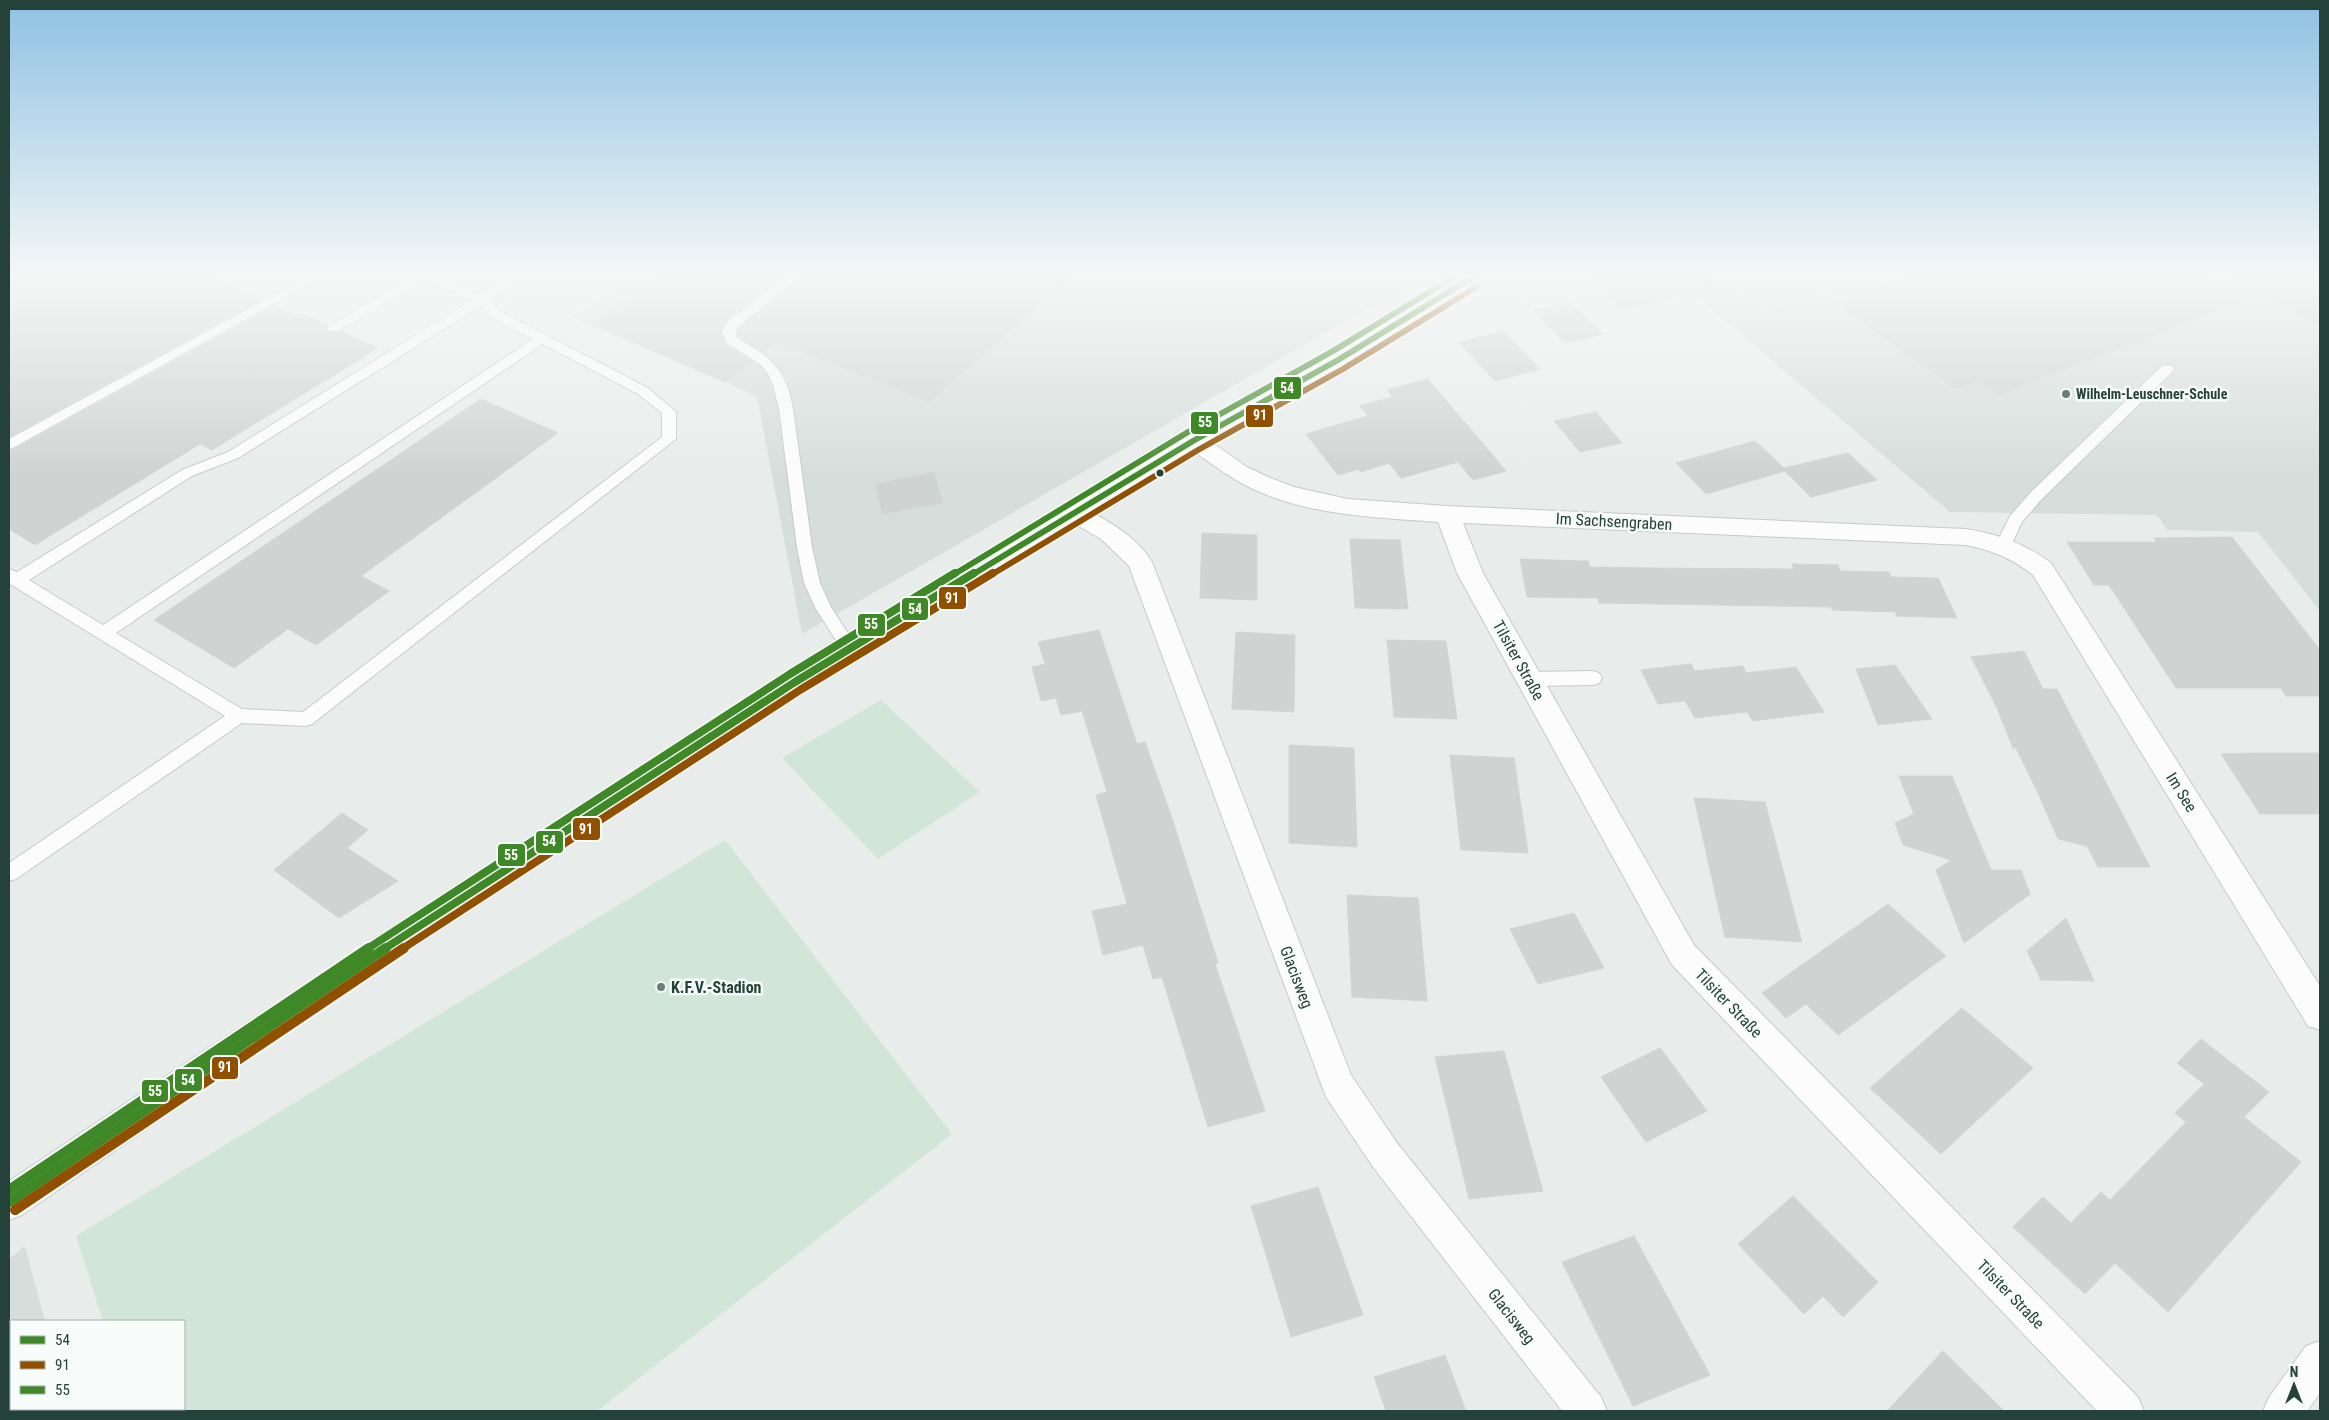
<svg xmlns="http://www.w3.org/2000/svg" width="2329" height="1420" font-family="'Roboto Condensed',sans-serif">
  <rect width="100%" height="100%" fill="#e8edeb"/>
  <g fill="#d6dedb">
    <path d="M 633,277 L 1422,277 L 802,634 L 757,396 L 572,317 Z"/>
    <path d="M 1674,277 L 2320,277 L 2320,611 L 2258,532 L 2167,530 L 2157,515 L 1950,512 Z"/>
    <path d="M 25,1246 L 45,1321 L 11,1321 L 11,1409 L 47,1409 L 46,1411 L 9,1411 L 9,1259 Z"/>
  </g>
  <g fill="#d1e6d8">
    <path d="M 1720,277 L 1873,277 L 1766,311 Z"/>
    <path d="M 881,700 L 980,792 L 878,859 L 782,758 Z"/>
    <path d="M 725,840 L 952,1134 L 597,1411 L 132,1411 L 131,1409 L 184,1409 L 184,1321 L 103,1321 L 76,1236 Z"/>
  </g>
  <g fill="#cfd4d2" stroke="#d1d6d4">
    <path d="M 9,277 L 209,277 L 261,300 L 9,437 Z"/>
    <path d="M 661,277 L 783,277 L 728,318 L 720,330 L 725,345 L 752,361 L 725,382 L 591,324 Z"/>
    <path d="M 802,277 L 1070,277 L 929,402 L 777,342 L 763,352 L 739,337 L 738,331 L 740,327 Z"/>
    <path d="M 1588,277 L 1707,277 L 1709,290 L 1621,310 Z"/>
    <path d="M 1913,277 L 2201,277 L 2243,301 L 1999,395 L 1978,381 L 1956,389 L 1835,303 Z"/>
    <path d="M 2230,277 L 2320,277 L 2320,326 Z"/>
    <path d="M 1570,302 L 1603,334 L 1565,343 L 1533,310 Z"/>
    <path d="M 274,306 L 295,315 L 300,313 L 328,325 L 325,328 L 329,333 L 342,332 L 378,348 L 212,450 L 200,444 L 35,545 L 9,529 L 9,452 Z"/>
    <path d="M 1503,331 L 1540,369 L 1495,381 L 1459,342 Z"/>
    <path d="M 1428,379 L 1506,471 L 1473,480 L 1458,462 L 1401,478 L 1389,463 L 1361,472 L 1359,469 L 1338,475 L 1306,434 L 1368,416 L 1360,406 L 1393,397 L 1387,390 Z"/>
    <path d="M 481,399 L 558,433 L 361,576 L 389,591 L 316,645 L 288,629 L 234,668 L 154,620 Z"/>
    <path d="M 1596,412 L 1622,443 L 1580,452 L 1554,421 Z"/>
    <path d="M 1755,441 L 1784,468 L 1848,453 L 1877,480 L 1811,497 L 1785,471 L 1706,494 L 1676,463 Z"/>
    <path d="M 934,472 L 943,503 L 882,514 L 876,484 Z"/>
    <path d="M 1202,533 L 1257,535 L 1257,600 L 1200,598 Z"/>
    <path d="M 2232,537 L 2320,650 L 2320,696 L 2286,696 L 2281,688 L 2176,688 L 2109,585 L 2094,585 L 2067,542 L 2157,542 L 2154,538 Z"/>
    <path d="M 1350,539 L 1400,540 L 1408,609 L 1355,608 Z"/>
    <path d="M 1520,559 L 1588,561 L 1590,567 L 1654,568 L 1794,569 L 1792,564 L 1838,565 L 1840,571 L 1889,572 L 1891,577 L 1938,578 L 1957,618 L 1896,616 L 1896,612 L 1832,610 L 1831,607 L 1599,603 L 1598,598 L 1527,597 Z"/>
    <path d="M 1099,630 L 1137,744 L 1145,742 L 1172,818 L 1218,963 L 1215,964 L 1265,1111 L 1208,1127 L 1162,977 L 1153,979 L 1143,945 L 1103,955 L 1092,911 L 1127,904 L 1096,795 L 1107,792 L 1082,711 L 1061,715 L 1056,698 L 1041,701 L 1032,667 L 1045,664 L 1038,642 Z"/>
    <path d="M 1236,632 L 1295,635 L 1294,712 L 1232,709 Z"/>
    <path d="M 1387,640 L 1446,641 L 1457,719 L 1394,717 Z"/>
    <path d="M 2024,651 L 2043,689 L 2057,689 L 2150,867 L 2098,867 L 2087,846 L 2058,839 L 2038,793 L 2016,748 L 2013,748 L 1997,708 L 1971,657 Z"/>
    <path d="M 1691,664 L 1694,671 L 1743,666 L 1746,673 L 1796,667 L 1824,712 L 1753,721 L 1747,712 L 1695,718 L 1685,701 L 1658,704 L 1641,670 Z"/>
    <path d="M 1895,665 L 1932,719 L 1878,725 L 1856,669 Z"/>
    <path d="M 1289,745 L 1354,748 L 1357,847 L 1289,843 Z"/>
    <path d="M 2258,753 L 2320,753 L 2320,814 L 2260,814 L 2221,754 Z"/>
    <path d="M 1450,755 L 1514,758 L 1528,853 L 1461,850 Z"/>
    <path d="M 1899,776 L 1952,776 L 1991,870 L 2021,870 L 2030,894 L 1964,943 L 1936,870 L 1951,860 L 1903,845 L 1895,823 L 1914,814 Z"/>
    <path d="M 1694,798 L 1765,802 L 1802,942 L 1725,937 Z"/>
    <path d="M 342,813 L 368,830 L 347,848 L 398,881 L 339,918 L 274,870 Z"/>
    <path d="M 1347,895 L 1418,898 L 1427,1001 L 1352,997 Z"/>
    <path d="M 1888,904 L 1946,956 L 1838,1035 L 1806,1004 L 1786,1018 L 1762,993 Z"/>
    <path d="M 1574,913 L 1604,968 L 1538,984 L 1510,929 Z"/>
    <path d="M 2066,918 L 2094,981 L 2041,980 L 2027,951 Z"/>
    <path d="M 1962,1008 L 2033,1068 L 1941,1154 L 1870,1088 Z"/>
    <path d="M 2201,1039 L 2269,1092 L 2244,1117 L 2301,1162 L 2168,1312 L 2115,1263 L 2085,1294 L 2013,1227 L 2043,1197 L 2071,1223 L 2101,1192 L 2110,1200 L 2186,1122 L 2175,1113 L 2204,1084 L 2177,1063 Z"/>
    <path d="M 1660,1048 L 1707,1111 L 1646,1142 L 1601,1077 Z"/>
    <path d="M 1504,1051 L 1543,1191 L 1469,1199 L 1435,1057 Z"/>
    <path d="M 1318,1187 L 1363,1315 L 1291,1337 L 1251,1206 Z"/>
    <path d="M 1793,1196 L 1878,1282 L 1843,1317 L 1823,1296 L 1804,1314 L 1738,1244 Z"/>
    <path d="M 1634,1236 L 1710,1375 L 1633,1406 L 1562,1262 Z"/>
    <path d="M 1943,1351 L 2004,1411 L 1887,1411 Z"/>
    <path d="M 1445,1355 L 1466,1411 L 1386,1411 L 1374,1377 Z"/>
  </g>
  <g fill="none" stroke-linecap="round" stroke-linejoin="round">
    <defs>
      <g id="service">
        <path d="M 307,277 L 322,277 L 9,450 L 9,439 Z"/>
        <path d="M 411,277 L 438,277 L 481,294 L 509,277 L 524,277 L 490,300 L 500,311 L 648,388 L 676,412 L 676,439 L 312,724 L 306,726 L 242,723 L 16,879 L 9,881 L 9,863 L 225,716 L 10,584 L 9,569 L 17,572 L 182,470 L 228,452 L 472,300 L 424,280 L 339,331 L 329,331 L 327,328 ZM 481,306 L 490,317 L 533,339 L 103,625 L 29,580 L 192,476 L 238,458 ZM 543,344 L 638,394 L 662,413 L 662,437 L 303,712 L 242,709 L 116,633 Z"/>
        <path d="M 786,277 L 800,277 L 739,326 L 736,331 L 737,338 C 771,357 786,369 793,409 L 812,547 L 820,583 L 831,607 L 858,649 L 856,653 L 850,655 L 844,653 L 816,609 L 804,583 L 797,547 L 779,409 L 773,385 L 767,372 L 760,364 L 726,343 L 722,331 L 729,320 Z"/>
        <path d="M 2167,365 L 2172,366 L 2174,369 L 2172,372 L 2040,501 L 2022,522 L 2010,548 L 1998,548 L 1996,544 L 2010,516 L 2030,493 L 2162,366 Z"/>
        <path d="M 1593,671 L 1599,673 L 1602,678 L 1599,683 L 1593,685 L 1530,686 L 1524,684 L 1521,679 L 1524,674 L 1530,672 Z"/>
      </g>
      <g id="minor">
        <path d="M 1459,277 L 1483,277 L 1480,281 L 1346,365 L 1210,441 L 1247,467 L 1268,477 L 1294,487 L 1348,499 L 1447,506 L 1965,529 C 1998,534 2024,543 2051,563 L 2320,986 L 2320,1030 L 2308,1026 L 2033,575 C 2011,558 1992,550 1965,545 L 1463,523 L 1483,573 L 1694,945 L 2138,1397 L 2144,1411 L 2097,1411 L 1672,965 L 1457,573 L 1438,522 C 1375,517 1309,516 1251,488 C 1230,478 1212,464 1193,451 L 1093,513 C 1115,525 1139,540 1152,562 L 1351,1075 L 1397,1143 L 1601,1397 L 1607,1411 L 1562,1411 L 1373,1167 L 1326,1097 L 1129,566 L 1101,539 L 1075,524 L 805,689 L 346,991 L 22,1215 L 9,1220 L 9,1181 L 324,971 L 785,675 L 1185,436 L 1330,355 Z"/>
        <path d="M 2320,1341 L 2320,1393 L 2307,1411 L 2263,1411 L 2269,1397 L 2306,1346 Z"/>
      </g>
    </defs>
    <use href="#service" stroke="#c5cac8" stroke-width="2"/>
    <use href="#minor" stroke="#c5cac8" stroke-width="2"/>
    <use href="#service" fill="#fcfcfc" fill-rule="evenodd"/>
    <use href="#minor" fill="#fcfcfc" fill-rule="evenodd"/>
    <defs>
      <path id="bus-1-far2" d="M 972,575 L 1193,441 L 1338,360 L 1473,277"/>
      <path id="bus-1-far1" d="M 384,949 L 795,682 L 974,573"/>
      <path id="bus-1" d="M 9,1202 L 386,948"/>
      <path id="bus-2-far2" d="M 991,575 L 1198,450 L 1343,369 L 1478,286"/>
      <path id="bus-2-far1" d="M 402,949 L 800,690 L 993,573"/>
      <path id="bus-2" d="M 15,1210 L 404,948"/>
      <path id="bus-3-far2" d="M 953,575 L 1188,432 L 1333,351 L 1454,277"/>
      <path id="bus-3-far1" d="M 367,949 L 790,674 L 955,573"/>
      <path id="bus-3" d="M 9,1190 L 369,948"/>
    </defs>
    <use href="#bus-1-far2" stroke="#f7fbf9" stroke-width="9"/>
    <use href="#bus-1-far1" stroke="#f7fbf9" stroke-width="11"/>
    <use href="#bus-1" stroke="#f7fbf9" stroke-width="14"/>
    <use href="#bus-2-far2" stroke="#f7fbf9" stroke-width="9"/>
    <use href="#bus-2-far1" stroke="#f7fbf9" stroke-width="11"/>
    <use href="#bus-2" stroke="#f7fbf9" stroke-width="14"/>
    <use href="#bus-3-far2" stroke="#f7fbf9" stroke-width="9"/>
    <use href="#bus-3-far1" stroke="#f7fbf9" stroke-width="11"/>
    <use href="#bus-3" stroke="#f7fbf9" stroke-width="14"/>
    <use href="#bus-1-far2" stroke="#3f8827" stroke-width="6"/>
    <use href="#bus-1-far1" stroke="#3f8827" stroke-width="8"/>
    <use href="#bus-1" stroke="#3f8827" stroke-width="10"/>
    <use href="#bus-2-far2" stroke="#914f00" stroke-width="6"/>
    <use href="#bus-2-far1" stroke="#914f00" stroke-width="8"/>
    <use href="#bus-2" stroke="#914f00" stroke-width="10"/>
    <use href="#bus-3-far2" stroke="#3f8827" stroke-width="6"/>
    <use href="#bus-3-far1" stroke="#3f8827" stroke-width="8"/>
    <use href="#bus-3" stroke="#3f8827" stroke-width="10"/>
  </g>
  <linearGradient id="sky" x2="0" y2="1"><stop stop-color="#8fc1e3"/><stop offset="0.58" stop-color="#f5f7f6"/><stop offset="1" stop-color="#f5f7f6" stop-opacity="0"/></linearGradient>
  <rect width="2329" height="476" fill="url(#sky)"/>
  <g fill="#697e78" stroke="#f7fbf9" stroke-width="2">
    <circle cx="2066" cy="394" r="5"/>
    <circle cx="661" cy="987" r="5"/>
  </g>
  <circle fill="#24423a" stroke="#f7fbf9" stroke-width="2" cx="1160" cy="473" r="4.5"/>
  <g text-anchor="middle" stroke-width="5" stroke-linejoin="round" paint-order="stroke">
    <g font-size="14" font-weight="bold" fill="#24423a" stroke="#f7fbf9" text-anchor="start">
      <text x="2076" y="399">Wilhelm-Leuschner-Schule</text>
    </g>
    <g font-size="16" fill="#24423a" stroke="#f7fbf9">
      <text transform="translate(1614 521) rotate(3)" y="6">Im Sachsengraben</text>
      <text transform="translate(1519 660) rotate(61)" y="6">Tilsiter Straße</text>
      <text transform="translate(2182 792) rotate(58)" y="6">Im See</text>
      <text transform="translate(1297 977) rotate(69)" y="6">Glacisweg</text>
      <text transform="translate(1729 1003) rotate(46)" y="6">Tilsiter Straße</text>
      <text transform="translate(2011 1294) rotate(46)" y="6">Tilsiter Straße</text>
      <text transform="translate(1512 1316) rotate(52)" y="6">Glacisweg</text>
    </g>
    <g font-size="16" font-weight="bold" fill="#24423a" stroke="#f7fbf9" text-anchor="start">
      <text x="671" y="993">K.F.V.-Stadion</text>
    </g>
  </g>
  <g stroke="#f7fbf9" stroke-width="2">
    <rect x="1273" y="376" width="29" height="24" rx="5" fill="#3f8827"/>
    <rect x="1245" y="404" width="29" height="24" rx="5" fill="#914f00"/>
    <rect x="1190" y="411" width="29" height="24" rx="5" fill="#3f8827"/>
    <rect x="938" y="586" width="29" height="24" rx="5" fill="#914f00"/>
    <rect x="901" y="597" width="28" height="24" rx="5" fill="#3f8827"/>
    <rect x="857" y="613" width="29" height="24" rx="5" fill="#3f8827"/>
    <rect x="572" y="817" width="29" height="24" rx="5" fill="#914f00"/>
    <rect x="535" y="830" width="29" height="24" rx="5" fill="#3f8827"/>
    <rect x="497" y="843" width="29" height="24" rx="5" fill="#3f8827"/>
    <rect x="211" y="1056" width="28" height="24" rx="5" fill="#914f00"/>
    <rect x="174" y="1068" width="29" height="24" rx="5" fill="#3f8827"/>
    <rect x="141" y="1079" width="28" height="24" rx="5" fill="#3f8827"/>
  </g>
  <g font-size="14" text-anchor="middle" font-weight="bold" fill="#fff">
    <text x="1287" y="393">54</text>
    <text x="1260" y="420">91</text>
    <text x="1205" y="427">55</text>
    <text x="952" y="603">91</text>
    <text x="915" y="614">54</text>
    <text x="871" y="629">55</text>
    <text x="586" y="834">91</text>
    <text x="549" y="846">54</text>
    <text x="511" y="860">55</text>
    <text x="225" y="1072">91</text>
    <text x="188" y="1085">54</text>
    <text x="155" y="1096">55</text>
  </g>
  <rect width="2329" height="1420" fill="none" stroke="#24423a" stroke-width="20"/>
  <rect x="10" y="1320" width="175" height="90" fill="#f7fbf9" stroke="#a3b1ad"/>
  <rect x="20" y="1336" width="25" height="8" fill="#3f8827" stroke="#a3b1ad"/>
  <text x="55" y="1345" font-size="15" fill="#24423a">54</text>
  <rect x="20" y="1361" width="25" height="8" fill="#914f00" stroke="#a3b1ad"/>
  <text x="55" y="1370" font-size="15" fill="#24423a">91</text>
  <rect x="20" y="1386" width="25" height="8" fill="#3f8827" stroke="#a3b1ad"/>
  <text x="55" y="1395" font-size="15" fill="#24423a">55</text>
  <g transform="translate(2294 1385)" stroke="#f7fbf9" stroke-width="4" paint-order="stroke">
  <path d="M0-4L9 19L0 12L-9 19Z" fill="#24423a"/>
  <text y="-8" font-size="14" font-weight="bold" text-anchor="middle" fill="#24423a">N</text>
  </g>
</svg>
